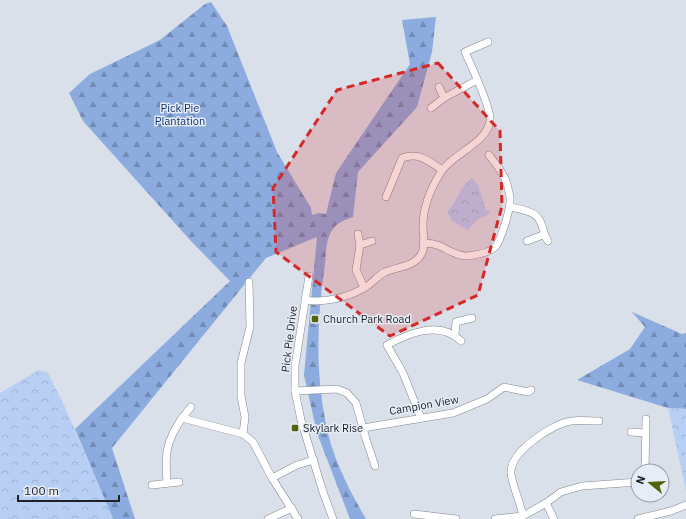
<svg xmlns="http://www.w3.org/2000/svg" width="686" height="519" font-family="'IBM Plex Sans',sans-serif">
  <defs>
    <pattern id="forest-firs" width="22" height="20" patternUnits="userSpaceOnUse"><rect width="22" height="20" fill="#8cabdf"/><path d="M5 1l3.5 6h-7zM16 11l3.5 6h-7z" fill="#728bb4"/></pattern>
    <pattern id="park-crowns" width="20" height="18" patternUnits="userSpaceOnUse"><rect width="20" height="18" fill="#b8cff5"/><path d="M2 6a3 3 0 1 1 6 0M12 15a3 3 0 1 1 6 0" fill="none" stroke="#9eb1d2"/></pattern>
  </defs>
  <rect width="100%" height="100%" fill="#dae0ea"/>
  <g fill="url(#forest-firs)">
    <path d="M 211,2 L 227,26 L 277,152 L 311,208 L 312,215 L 319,213 L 326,214 L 336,173 L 410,64 L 402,20 L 436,17 L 432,52 L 417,107 L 358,172 L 353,217 C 345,220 338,222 333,229 C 326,238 326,253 325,264 C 317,317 315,371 326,424 C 332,457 349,490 366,519 L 350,519 L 317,433 L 304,375 L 317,237 L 266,258 L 112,448 L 135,519 L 113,519 L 75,429 L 230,281 L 190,240 L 83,121 L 69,93 L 90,74 L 160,40 L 205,4 Z"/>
    <path d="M 632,312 L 682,334 L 686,333 L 686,409 L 668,408 L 577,380 L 630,349 L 645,327 Z"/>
  </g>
  <g fill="url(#park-crowns)">
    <path d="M 472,178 L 478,185 L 486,210 L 490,211 L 489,214 L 477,220 L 468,230 L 452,221 L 447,212 C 457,202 460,186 472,178 Z"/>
    <path d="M 39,370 L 48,373 L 64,405 L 113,519 L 0,519 L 0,393 Z"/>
    <path d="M 668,408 L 686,409 L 686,490 Z"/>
  </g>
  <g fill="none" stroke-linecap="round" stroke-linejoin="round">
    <defs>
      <g id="street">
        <path d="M 439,87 L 444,98"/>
        <path d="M 431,108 L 444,98 L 477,80"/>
        <path d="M 386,197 L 402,158 C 419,152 429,161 442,170"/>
        <path d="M 510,207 C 519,209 536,211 540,221 C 544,228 543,234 548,241"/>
        <path d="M 358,234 L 360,245"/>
        <path d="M 527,241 L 543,235"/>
        <path d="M 423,244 C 442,241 450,256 467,256 C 475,255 491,253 496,246 C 501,239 511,208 510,199 C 510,194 508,189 507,184 C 504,173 496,164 489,155"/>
        <path d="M 309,276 L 295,366 L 295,391 L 301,420 L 323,492 L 333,519"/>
        <path d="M 364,288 L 356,270 L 360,245 L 372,241"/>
        <path d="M 305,300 C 323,303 347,298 364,288 C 372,284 377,276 385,272 C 399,266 418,267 423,250 C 425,244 423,233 423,226 C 423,207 431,188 441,172 C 452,154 489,142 490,120 C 491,108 471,65 465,52 L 488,42"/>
        <path d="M 455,334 L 456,322 L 472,318"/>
        <path d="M 295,391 L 337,389 L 347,393 L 356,403 L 366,439 L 375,466"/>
        <path d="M 182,418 L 191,407"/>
        <path d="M 421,418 L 403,373 L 387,345 C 409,333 440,320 461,341"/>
        <path d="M 363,428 L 453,413 L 487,399 L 504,387 L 528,392 L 531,390"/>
        <path d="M 631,432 L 645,433"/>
        <path d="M 243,434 L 245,417 L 241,396 L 241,363 L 250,327 L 249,282"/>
        <path d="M 645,471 L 646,419"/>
        <path d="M 167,483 C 165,455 165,443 182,418 L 243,434 L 253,442 L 272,478"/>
        <path d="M 152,485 L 179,482"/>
        <path d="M 546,503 L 561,492 L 582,486 L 638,482"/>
        <path d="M 414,514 L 456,519"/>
        <path d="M 523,516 C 520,502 513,487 511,474 C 509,452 552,424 571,421 C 580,420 590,421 599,421"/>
        <path d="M 268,519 L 292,508"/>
        <path d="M 298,519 L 272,478 L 297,465 L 314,460"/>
        <path d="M 495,519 L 523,516 L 546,503 L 554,519"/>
        <path d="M 638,519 L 671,511 L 686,505"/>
      </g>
    </defs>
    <use href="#street" stroke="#828790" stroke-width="8"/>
    <use href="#street" stroke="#fff" stroke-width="7"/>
  </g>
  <path fill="#d62828" fill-opacity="0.2" stroke="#d62828" stroke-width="3" stroke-dasharray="8 5" stroke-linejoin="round" d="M 438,63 L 500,131 L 502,206 L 478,295 L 390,336 L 276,252 L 273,188 L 337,90 Z"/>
  <g fill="#53630a" stroke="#e7edf7" stroke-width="1.5">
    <rect x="311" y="315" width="8" height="8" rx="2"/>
    <rect x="291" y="424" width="8" height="8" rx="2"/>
  </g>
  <g text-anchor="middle" stroke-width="3" stroke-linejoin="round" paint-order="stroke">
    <g font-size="11" fill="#0e316e" stroke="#e7edf7">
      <text x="180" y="112">Pick Pie<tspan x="180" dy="13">Plantation</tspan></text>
    </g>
    <g font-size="11" fill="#1e2023" stroke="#e7edf7" text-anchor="start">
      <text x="323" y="323">Church Park Road</text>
      <text x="303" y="432">Skylark Rise</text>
    </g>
    <g font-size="11" fill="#1e2023" stroke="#e7edf7">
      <text transform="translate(289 339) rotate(-83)" y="4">Pick Pie Drive</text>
      <text transform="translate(424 405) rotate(-10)" y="4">Campion View</text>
    </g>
  </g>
  <g transform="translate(650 483) rotate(288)"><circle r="19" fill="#e7edf7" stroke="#979ba2"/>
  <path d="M0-3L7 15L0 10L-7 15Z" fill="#53630a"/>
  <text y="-6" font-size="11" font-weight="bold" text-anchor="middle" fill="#1e2023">N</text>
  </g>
  <path d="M18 495v6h101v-6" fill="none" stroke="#1e2023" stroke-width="2"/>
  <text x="24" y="495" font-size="12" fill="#1e2023" stroke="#e7edf7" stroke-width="3" paint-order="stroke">100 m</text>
</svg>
